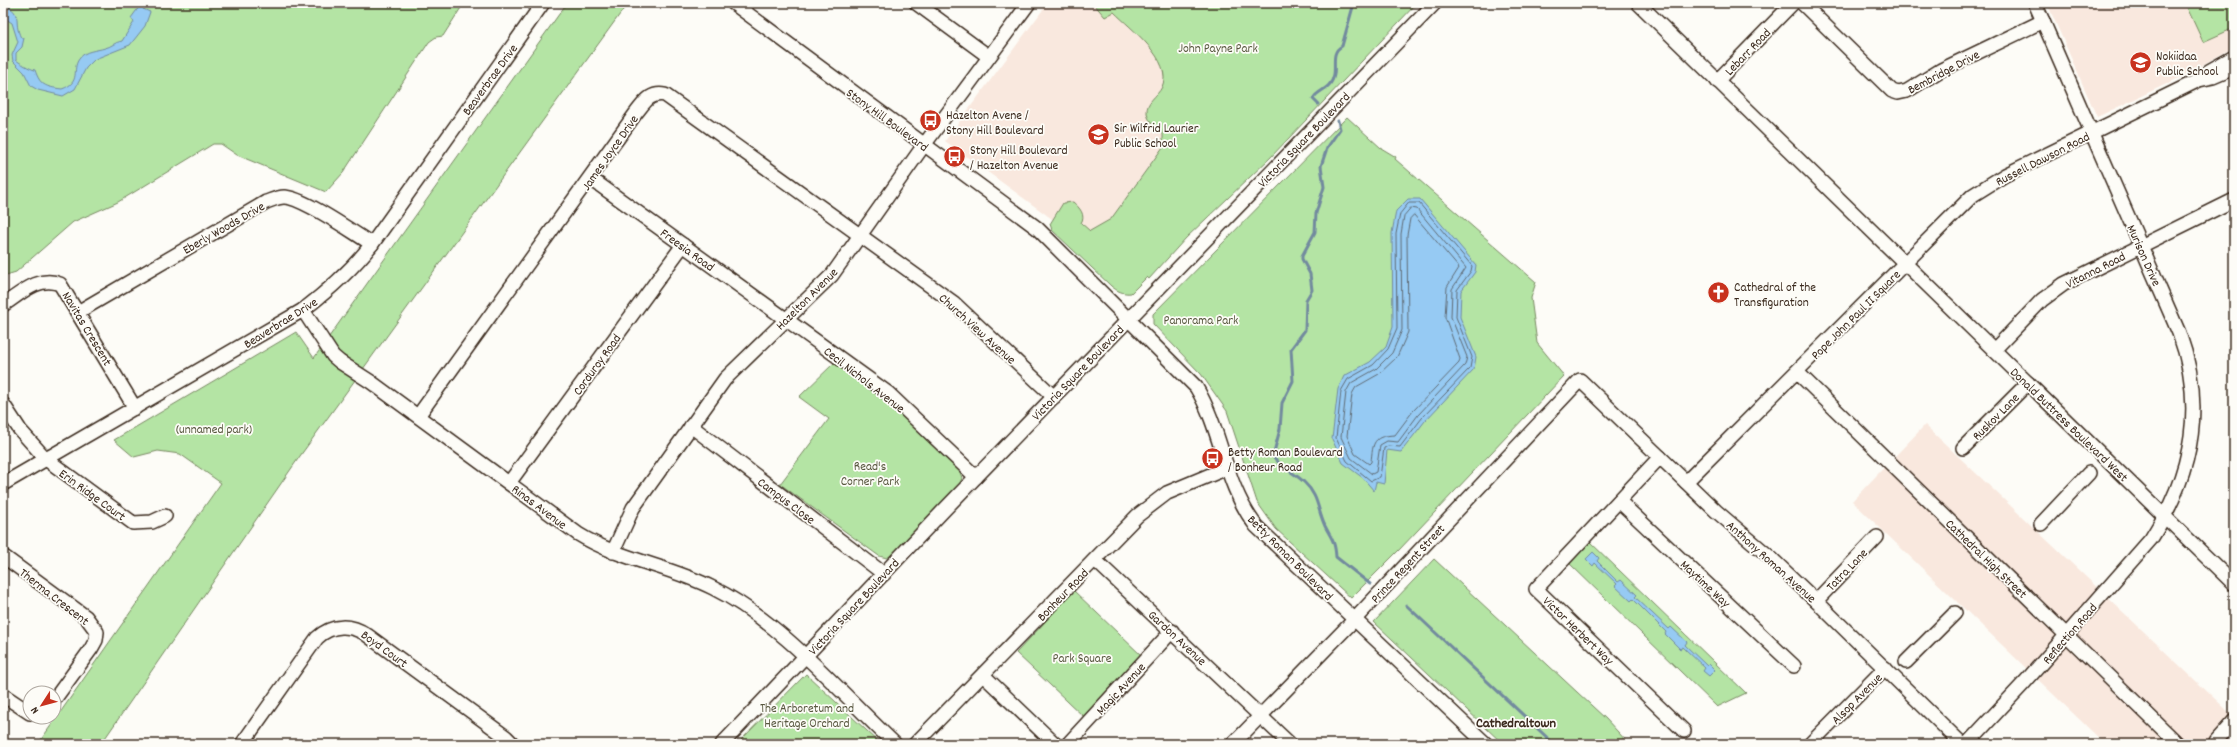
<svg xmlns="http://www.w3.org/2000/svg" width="2237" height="747" font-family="Dekko,sans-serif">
  <rect width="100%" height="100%" fill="#fdfcf7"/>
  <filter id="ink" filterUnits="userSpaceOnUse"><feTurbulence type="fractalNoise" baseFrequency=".025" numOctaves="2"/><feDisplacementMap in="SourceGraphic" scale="8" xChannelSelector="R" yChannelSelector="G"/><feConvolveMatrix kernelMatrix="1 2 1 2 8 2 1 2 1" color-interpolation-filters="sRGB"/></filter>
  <g filter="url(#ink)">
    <g fill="#f9e8de">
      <path d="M 1048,3 L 1110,3 L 1249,138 L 1136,261 L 1063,227 L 945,141 Z"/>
      <path d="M 2047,3 L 2234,3 L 2234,47 L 2179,78 L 2097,117 Z"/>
      <path d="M 1925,425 L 2232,715 L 2203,744 L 2105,744 L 1852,501 Z"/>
    </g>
    <g fill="#b4e4a4" stroke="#788761">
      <path d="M 3,3 L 464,3 L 443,36 L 436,37 L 429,42 L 343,173 L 326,192 L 237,155 L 221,144 L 213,144 L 118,202 L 73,222 L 16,272 L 3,276 Z"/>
      <path d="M 567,3 L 628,3 L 300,456 L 101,744 L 38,744 L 221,483 L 180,454 L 158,451 L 134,457 L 114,440 L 296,332 L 314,358 Z"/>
      <path d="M 1093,3 L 1417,3 L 1270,158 L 1186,238 L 1149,279 L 1147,277 L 1131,293 C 1123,294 1117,291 1111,286 L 1052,230 L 1050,224 L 1063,203 L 1073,202 C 1080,208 1086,215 1081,223 L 1090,231 L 1111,219 L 1163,147 L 1163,134 C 1158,126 1148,123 1147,113 C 1146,101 1157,97 1162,87 C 1174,61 1130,28 1114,12 L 1105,17 Z"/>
      <path d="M 2185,3 L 2234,3 L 2234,28 L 2203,42 Z"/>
      <path d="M 1347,117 L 1381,148 L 1396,157 L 1395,159 L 1536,282 L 1531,298 L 1537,343 L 1564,376 L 1399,550 L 1351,598 L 1276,529 L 1257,502 L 1227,411 L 1201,374 L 1153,324 L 1153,314 Z"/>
      <path d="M 834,363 L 887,401 L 960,472 L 962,478 L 960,483 L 893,555 L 887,558 L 879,556 L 780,484 L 829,419 L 799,397 Z"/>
      <path d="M 1588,540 L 1746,693 L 1717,707 L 1568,562 Z"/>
      <path d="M 1434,559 L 1606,719 L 1629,744 L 1503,744 L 1374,622 Z"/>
      <path d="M 1074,591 L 1142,656 L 1084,717 L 1016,653 Z"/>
      <path d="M 806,674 L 881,744 L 737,744 Z"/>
    </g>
    <g fill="#96caf3" stroke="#728a9e">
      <path d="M 3,3 C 25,16 12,19 21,38 L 24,38 L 22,47 L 16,53 L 16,60 C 20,63 30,69 35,70 C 40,85 45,87 62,89 C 82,82 71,70 79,59 C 85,50 96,51 105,48 C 111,47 115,42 122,41 L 134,22 L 131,18 L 139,7 L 139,3 L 147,3 L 143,9 L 150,12 L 145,26 L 130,45 L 95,59 L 86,68 L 75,89 L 63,96 L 38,90 L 31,86 L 24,72 L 13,61 L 12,55 L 18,42 L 12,23 L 3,17 Z"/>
      <path d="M 1408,199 L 1420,199 L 1476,265 L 1475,272 L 1461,291 L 1460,317 L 1476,357 L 1474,369 L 1425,421 L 1401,452 L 1387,450 L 1384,484 L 1376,482 L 1374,491 L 1363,478 L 1343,463 L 1332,439 L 1338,389 L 1344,376 L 1370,362 L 1386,347 L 1393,327 L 1392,233 L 1396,211 Z"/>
      <path d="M 1593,552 L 1599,558 L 1597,561 L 1618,582 L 1621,580 L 1637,595 L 1635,597 L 1669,629 L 1671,627 L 1687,642 L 1685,645 L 1707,666 L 1709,664 L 1715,670 L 1709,676 L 1703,671 L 1705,668 L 1683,647 L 1680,649 L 1665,634 L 1666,632 L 1633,599 L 1631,601 L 1615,586 L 1617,584 L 1595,563 L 1593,566 L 1586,559 Z"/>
    </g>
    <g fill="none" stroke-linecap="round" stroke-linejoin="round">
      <g stroke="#5f6a73" stroke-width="1">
        <path d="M 1409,203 L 1419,203 L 1472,266 L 1471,271 L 1457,290 L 1456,317 L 1472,357 L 1470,368 L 1422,418 L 1400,447 L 1388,446 L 1384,448 L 1380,477 L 1371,481 L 1347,461 L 1336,438 L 1341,391 L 1348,379 L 1373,365 L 1388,349 L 1397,328 L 1396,234 L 1400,214 Z"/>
        <path d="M 1411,208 L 1417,209 L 1466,268 L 1452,289 L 1451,317 L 1467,357 L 1465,365 L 1418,415 L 1398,442 L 1387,441 L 1380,445 L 1376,472 L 1372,474 L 1351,458 L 1341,437 L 1346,392 L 1351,383 L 1376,369 L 1392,353 L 1402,330 L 1401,234 L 1404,216 Z"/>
        <path d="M 1414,215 L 1459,268 L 1447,287 L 1445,317 L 1460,359 L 1459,363 L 1413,411 L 1395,435 C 1373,436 1373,442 1371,462 L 1369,464 L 1355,454 L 1347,436 L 1352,394 L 1356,387 L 1379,374 L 1397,357 L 1408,332 L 1407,235 L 1410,219 Z"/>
      </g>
      <g stroke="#728a9e" stroke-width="3">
        <path d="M 1318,104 L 1313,99 C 1317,91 1324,91 1329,85 C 1341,72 1327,54 1342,46 L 1354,3"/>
        <path d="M 1338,121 L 1340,129 L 1327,148 L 1321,166 L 1324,187 L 1316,213 L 1315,232 L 1302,256 L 1302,259 L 1310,274 L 1312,290 L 1306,300 L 1305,330 L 1291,349 L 1293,381 L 1282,403 L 1280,429 L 1273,456 C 1281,468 1294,472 1304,482 C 1319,496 1317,509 1325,526 C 1332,540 1335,541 1336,557 L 1370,584"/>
        <path d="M 1406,605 L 1554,744"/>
      </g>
      <defs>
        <g id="minor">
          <path d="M 733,3 L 1037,228 L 1196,387 C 1223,432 1223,482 1256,526 L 1486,744"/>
          <path d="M 916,3 L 988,56"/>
          <path d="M 1638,3 L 2234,584"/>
          <path d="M 1802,3 L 1892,91 L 1898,93 L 1907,91 L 1941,70 L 2043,21"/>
          <path d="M 2209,71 L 2234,57"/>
          <path d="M 1717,81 L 1793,3"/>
          <path d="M 590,178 L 888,393 L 976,477"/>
          <path d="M 3,305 C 20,294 39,275 60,284 L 135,408"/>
          <path d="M 303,310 L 333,356 L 340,362 L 371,382 L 578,534 C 620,560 670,566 713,588 C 780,621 840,692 895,744"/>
          <path d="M 78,312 L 266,202 C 272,200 278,197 284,197 C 303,197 354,233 372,244"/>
          <path d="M 1994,350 L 2042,300 L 2064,284 L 2234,200"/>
          <path d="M 1797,372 L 2178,744"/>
          <path d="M 3,404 L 20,430 L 46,459 L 133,523 L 152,522 L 165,516"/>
          <path d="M 418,416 L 636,113 C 645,102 650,92 665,95 L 954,303 L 1054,397"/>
          <path d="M 691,426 L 884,574"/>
          <path d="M 1963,448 L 2028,383"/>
          <path d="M 1660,457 L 1536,589 L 1684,731"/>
          <path d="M 1686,482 L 1973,195 L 2005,175 L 2199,80 L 2213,77 L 2234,68"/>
          <path d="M 509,483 L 683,245"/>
          <path d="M 3,484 L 303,310 C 329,290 352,270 372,244 L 543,3"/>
          <path d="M 1619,501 L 1794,666"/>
          <path d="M 2041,524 L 2089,473"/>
          <path d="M 613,552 L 633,508 L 725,379 L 832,275 L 924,145 L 1029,3"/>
          <path d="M 3,556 L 86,617 L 97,632 L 96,640 L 91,649 L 54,700"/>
          <path d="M 1095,560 L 1290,744"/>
          <path d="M 1816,601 L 1877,537"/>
          <path d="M 1906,662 L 1955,613"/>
          <path d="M 983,675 L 1055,744"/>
          <path d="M 3,695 L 30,713"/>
          <path d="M 2216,741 L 2234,721"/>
          <path d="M 242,744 L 317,638 C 332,624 351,624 367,635 L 506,737 L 513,744"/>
          <path d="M 722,744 L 945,509 L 1435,3"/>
          <path d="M 915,744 L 1137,516 L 1167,493 L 1227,468"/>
          <path d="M 1068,744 L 1172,631"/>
          <path d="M 1233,744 L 1355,619 L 1580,380 L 1716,511 L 1771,558 L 1816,601 L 1962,744"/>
          <path d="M 1810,744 L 1885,668"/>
          <path d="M 1967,744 L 2025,682 L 2151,539 C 2192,475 2206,406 2179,333 L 2035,3"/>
        </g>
      </defs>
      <use href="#minor" stroke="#3b2a1e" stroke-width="16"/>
      <use href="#minor" stroke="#fdfcf7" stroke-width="13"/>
    </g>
  </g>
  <defs>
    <symbol id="school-disc" viewBox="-11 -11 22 22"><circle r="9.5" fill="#c8321e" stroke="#fdfcf7"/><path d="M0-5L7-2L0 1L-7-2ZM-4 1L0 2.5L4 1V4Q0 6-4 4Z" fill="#fff"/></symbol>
    <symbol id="bus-disc" viewBox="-11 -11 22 22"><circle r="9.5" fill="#c8321e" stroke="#fdfcf7"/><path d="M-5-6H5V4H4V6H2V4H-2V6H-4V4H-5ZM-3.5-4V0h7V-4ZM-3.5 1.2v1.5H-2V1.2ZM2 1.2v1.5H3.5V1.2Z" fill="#fff"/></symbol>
    <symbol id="church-disc" viewBox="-11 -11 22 22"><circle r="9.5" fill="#c8321e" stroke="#fdfcf7"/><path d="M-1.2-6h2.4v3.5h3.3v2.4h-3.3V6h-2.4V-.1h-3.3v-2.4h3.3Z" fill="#fff"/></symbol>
  </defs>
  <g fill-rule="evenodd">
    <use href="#school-disc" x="2128" y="50" width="25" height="25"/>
    <use href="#bus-disc" x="918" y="108" width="25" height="25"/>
    <use href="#school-disc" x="1086" y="122" width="25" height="25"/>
    <use href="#bus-disc" x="942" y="144" width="25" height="25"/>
    <use href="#church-disc" x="1706" y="280" width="25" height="25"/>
    <use href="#bus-disc" x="1200" y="446" width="25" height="25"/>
  </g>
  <g text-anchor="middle" stroke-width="3.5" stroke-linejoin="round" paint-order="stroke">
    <g font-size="13" fill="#595840" stroke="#fdfcf7">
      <text x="1218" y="52">John Payne Park</text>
      <text x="1201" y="324">Panorama Park</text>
      <text x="214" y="433">(unnamed park)</text>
      <text x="870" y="470">Read's<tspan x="870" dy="15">Corner Park</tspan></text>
      <text x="1082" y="662">Park Square</text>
      <text x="807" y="712">The Arboretum and<tspan x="807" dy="15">Heritage Orchard</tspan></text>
    </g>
    <g font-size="13" fill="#3b2a1e" stroke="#fdfcf7">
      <text transform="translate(1747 51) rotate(-46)" y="5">Lebarr Road</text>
      <text transform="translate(1943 71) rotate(-28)" y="5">Bembridge Drive</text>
      <text transform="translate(489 79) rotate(-54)" y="5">Beaverbrae Drive</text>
      <text transform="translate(888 119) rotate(36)" y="5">Stony Hill Boulevard</text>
      <text transform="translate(1303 139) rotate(-46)" y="5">Victoria Square Boulevard</text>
      <text transform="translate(609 152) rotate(-55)" y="5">James Joyce Drive</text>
      <text transform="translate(2042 158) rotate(-27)" y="5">Russell Dawson Road</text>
      <text transform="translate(223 227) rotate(-30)" y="5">Eberly Woods Drive</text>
      <text transform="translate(688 249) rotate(36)" y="5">Freesia Road</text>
      <text transform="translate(2145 255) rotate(66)" y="5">Murison Drive</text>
      <text transform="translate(2095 269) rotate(-27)" y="5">Vitanna Road</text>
      <text transform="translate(806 298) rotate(-45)" y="5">Hazelton Avenue</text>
      <text transform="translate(1855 314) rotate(-45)" y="5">Pope John Paul II Square</text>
      <text transform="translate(280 322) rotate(-32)" y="5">Beaverbrae Drive</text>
      <text transform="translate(88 328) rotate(59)" y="5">Navitas Crescent</text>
      <text transform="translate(978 328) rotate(42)" y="5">Church View Avenue</text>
      <text transform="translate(596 364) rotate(-54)" y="5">Corduroy Road</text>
      <text transform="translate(1077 372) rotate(-46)" y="5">Victoria Square Boulevard</text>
      <text transform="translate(865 379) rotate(38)" y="5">Cecil Nichols Avenue</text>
      <text transform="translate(1995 416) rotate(-45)" y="5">Ruskov Lane</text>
      <text transform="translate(2070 424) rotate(44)" y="5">Donald Buttress Boulevard West</text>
      <text transform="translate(93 494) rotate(36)" y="5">Erin Ridge Court</text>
      <text transform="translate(787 500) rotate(37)" y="5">Campus Close</text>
      <text transform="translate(540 506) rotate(37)" y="5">Rinas Avenue</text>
      <text transform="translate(1291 557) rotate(45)" y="5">Betty Roman Boulevard</text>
      <text transform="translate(1987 558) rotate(44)" y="5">Cathedral High Street</text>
      <text transform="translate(1772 561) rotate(42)" y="5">Anthony Roman Avenue</text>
      <text transform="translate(1407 563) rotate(-47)" y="5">Prince Regent Street</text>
      <text transform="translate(1846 569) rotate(-46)" y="5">Tatra Lane</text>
      <text transform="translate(1706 583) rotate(43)" y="5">Maytime Way</text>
      <text transform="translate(1062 594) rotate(-46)" y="5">Bonheur Road</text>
      <text transform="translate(55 596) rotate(38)" y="5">Therma Crescent</text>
      <text transform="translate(853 606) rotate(-47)" y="5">Victoria Square Boulevard</text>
      <text transform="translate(1579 630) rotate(44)" y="5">Victor Herbert Way</text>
      <text transform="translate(2069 633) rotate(-49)" y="5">Reflection Road</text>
      <text transform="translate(1178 637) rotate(43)" y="5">Gardon Avenue</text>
      <text transform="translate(385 648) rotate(36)" y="5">Boyd Court</text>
      <text transform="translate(1120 688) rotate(-47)" y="5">Magic Avenue</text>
      <text transform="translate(1856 698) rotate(-45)" y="5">Alsop Avenue</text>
    </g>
    <g font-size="13" fill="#3b2a1e" stroke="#fdfcf7" text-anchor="start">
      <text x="2156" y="60">Nokiidaa<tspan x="2156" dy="15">Public School</tspan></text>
      <text x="946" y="119">Hazelton Avene /<tspan x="946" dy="15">Stony Hill Boulevard</tspan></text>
      <text x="1114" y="132">Sir Wilfrid Laurier<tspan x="1114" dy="15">Public School</tspan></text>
      <text x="970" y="154">Stony Hill Boulevard<tspan x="970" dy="15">/ Hazelton Avenue</tspan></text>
      <text x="1734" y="291">Cathedral of the<tspan x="1734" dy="15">Transfiguration</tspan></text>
      <text x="1228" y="456">Betty Roman Boulevard<tspan x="1228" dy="15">/ Bonheur Road</tspan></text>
    </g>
    <g font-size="14" font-weight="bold" fill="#3b2a1e" stroke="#fdfcf7">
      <text x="1516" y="727">Cathedraltown</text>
    </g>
  </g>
  <rect width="2237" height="747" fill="none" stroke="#fdfcf7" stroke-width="16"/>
  <rect x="8" y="8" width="2221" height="731" fill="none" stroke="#3b2a1e" stroke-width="1.5" filter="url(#ink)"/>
  <g transform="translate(42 705) rotate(234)"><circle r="19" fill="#fdfcf7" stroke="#afa8a0"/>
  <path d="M0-3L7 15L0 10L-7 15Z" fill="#c8321e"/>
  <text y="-6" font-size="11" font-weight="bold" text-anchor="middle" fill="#3b2a1e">N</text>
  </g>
</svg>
